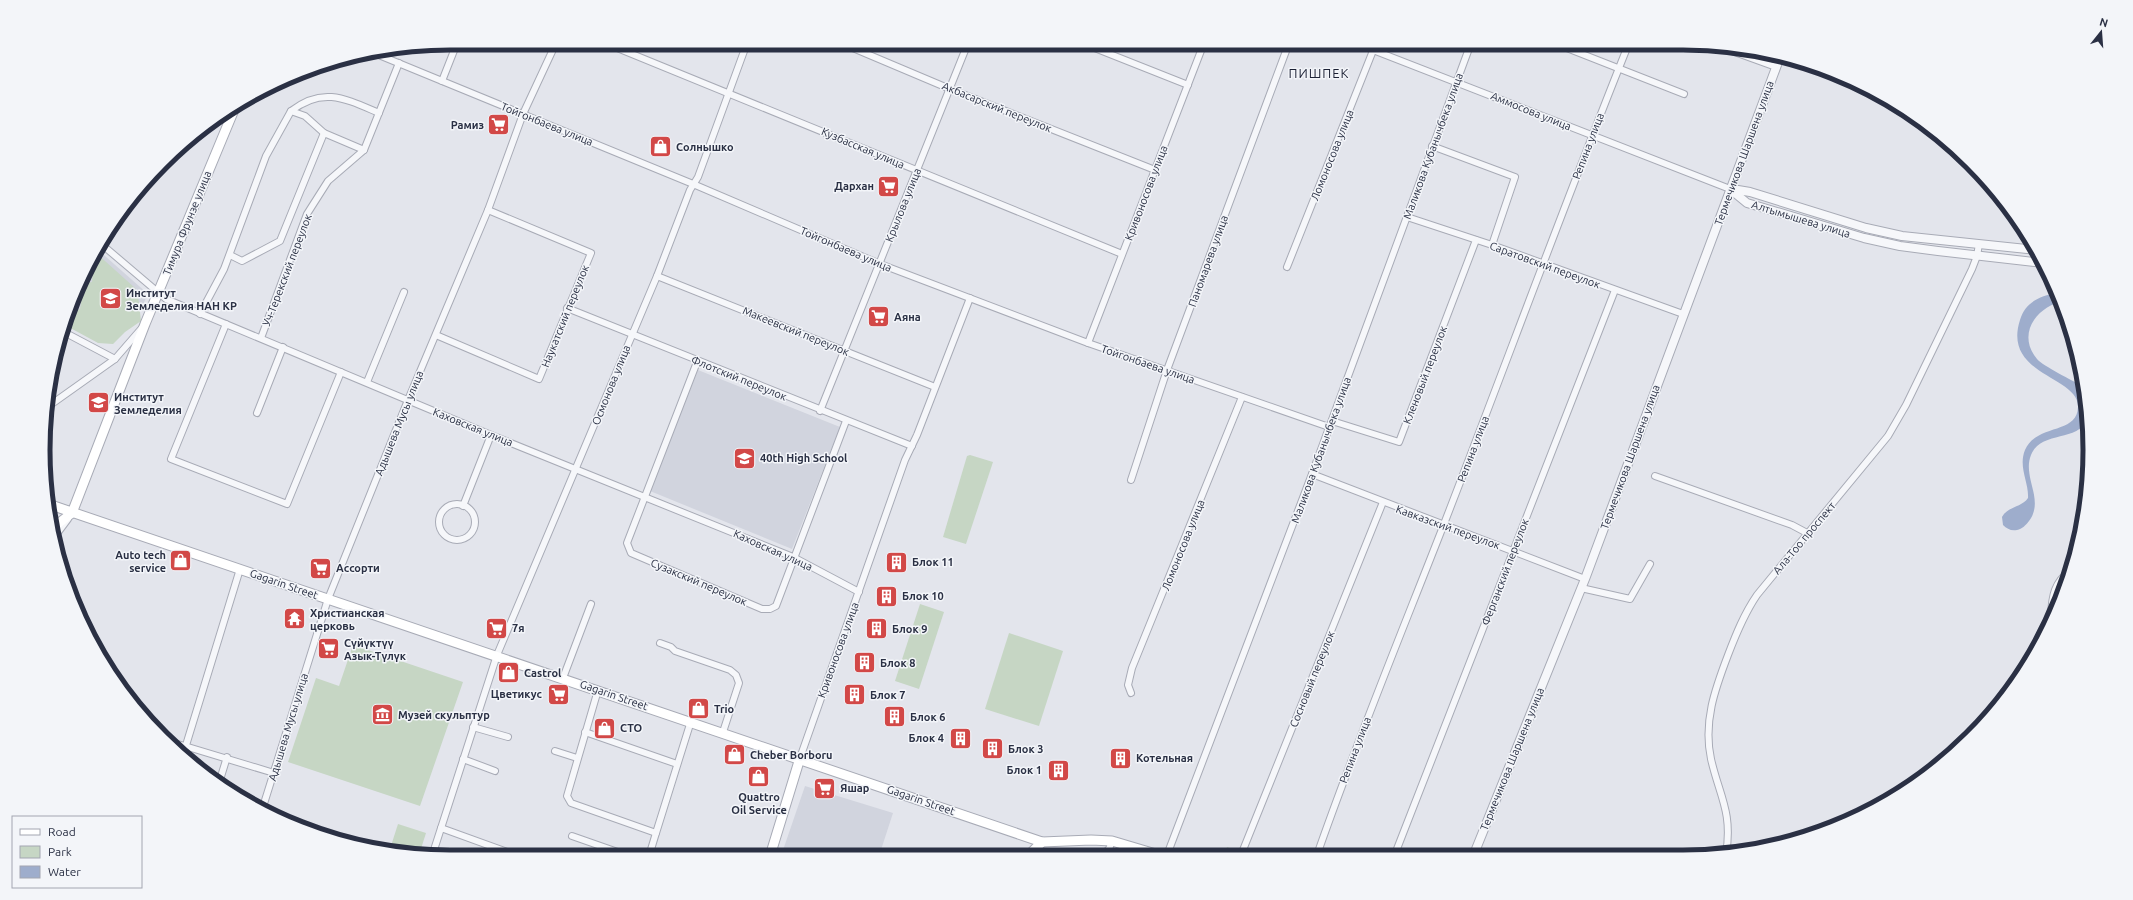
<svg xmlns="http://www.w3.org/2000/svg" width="2133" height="900" font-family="Ubuntu,sans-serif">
  <rect width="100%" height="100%" fill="#e3e5ec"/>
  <g fill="#d1d4de">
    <path d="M 97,249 L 148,294 L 135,321 L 65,319 Z"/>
    <path d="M 698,370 L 840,427 L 792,549 L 650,491 Z"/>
    <path d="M 805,786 L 893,813 L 879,856 L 781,856 Z"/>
  </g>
  <g fill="#c6d6c4">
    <path d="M 95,252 L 135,288 L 138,295 L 141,321 L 125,332 L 113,344 L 98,343 L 63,324 L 67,314 L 80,309 L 84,283 L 92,282 L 93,266 L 91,262 Z"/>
    <path d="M 970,455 L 993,462 L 966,544 L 943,537 L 967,456 Z"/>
    <path d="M 920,604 L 944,612 L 919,689 L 895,681 Z"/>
    <path d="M 1009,633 L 1063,651 L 1039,726 L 985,709 Z"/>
    <path d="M 353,645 L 463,682 L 420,806 L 288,762 L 316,678 L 339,686 Z"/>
    <path d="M 398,824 L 426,833 L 419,855 L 389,852 Z"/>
    <path d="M 1227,847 L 1240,852 L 1239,855 L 1224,855 Z"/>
  </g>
  <path fill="#9eadcc" d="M 2057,293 L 2060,302 C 2035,309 2017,335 2037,359 C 2043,366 2073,381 2083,386 L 2088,419 C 2077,443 2041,430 2031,455 C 2022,477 2045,500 2029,521 C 2026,525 2022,529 2017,530 C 2011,531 2007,529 2003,525 L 2002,517 C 2008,506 2021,508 2028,498 C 2029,482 2018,467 2025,450 C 2037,423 2077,435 2078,407 C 2079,376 2002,376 2020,320 C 2025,302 2040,296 2057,293 Z"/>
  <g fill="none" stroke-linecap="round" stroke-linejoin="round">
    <defs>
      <g id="minor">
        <path d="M 605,43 L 1122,254"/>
        <path d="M 841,43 L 950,89 L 1155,170"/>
        <path d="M 1082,43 L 1188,85"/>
        <path d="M 1355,43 L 1730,189"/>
        <path d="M 1554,43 L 1684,94"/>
        <path d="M 1715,45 L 1776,67"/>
        <path d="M 369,51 L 693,184 L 880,264 L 1088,343 L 1329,427"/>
        <path d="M 442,81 L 457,43"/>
        <path d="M 291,111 C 323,86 346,99 379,113"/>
        <path d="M 1432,146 L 1515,177 L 1492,245"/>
        <path d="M 1407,217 L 1492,245 L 1683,314"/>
        <path d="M 100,243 L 166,299 L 491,435 L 793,557 L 859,592"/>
        <path d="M 230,255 L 242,261 L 280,241 L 324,133"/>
        <path d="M 1287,267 L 1376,43"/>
        <path d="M 657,276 L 935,387"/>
        <path d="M 567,308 L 912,446"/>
        <path d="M 200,314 L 224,269 L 266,156 L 291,111 L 305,116 L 324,133 L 364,150"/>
        <path d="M 226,324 L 171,459 L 287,504 L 341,372"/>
        <path d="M 62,331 L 115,359"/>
        <path d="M 436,335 L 539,379 L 591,253 L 488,210"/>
        <path d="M 261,338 L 307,214 L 328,181 L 364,150 L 399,63"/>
        <path d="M 1088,343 L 1204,43"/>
        <path d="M 697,362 L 627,543 L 631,553 L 762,609 L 770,609 L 776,606 L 846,421"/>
        <path d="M 367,382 L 404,292"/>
        <path d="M 46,408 L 115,359 L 141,329"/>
        <path d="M 820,411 L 968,43"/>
        <path d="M 257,413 L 283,347"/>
        <path d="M 1332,421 L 1399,442 L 1476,240"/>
        <path d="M 1312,474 L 1585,579"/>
        <path d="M 1655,476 L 1792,525 L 1807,533"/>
        <path d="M 1131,480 L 1167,370 L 1289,43"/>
        <circle cx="457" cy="522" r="18"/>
        <path d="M 463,506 L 491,435"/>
        <path d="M 53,539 L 68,519"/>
        <path d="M 1581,588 L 1630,599 L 1650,564"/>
        <path d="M 2051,615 C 2052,596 2054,582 2071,570"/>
        <path d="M 660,643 L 671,647 L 675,651 L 730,670 L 736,675 L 739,683 L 723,732"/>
        <path d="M 563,678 L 591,604"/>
        <path d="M 598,690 L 567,796 L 571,803 L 656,833 L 691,721"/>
        <path d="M 1131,693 L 1128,685 L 1132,668 L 1242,397"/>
        <path d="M 473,727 L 508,737"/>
        <path d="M 585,732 L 677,764"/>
        <path d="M 168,741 L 274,773"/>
        <path d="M 555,751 L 577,758"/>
        <path d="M 183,755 L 240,569"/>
        <path d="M 800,758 L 905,460 L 917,435 L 970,298"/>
        <path d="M 463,759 L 495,771"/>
        <path d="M 219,783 L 227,757"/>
        <path d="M 262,810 L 328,599 L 408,400 L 488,210 L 523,114 L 556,43"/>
        <path d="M 441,828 L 521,857"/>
        <path d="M 572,836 L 632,857"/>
        <path d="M 1395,854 L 1615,290"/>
        <path d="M 1726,854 C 1733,812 1719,795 1711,759 C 1703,722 1715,689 1728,655 C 1736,634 1744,614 1757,595 L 1888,436 L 1906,405 L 1972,269 L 1977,256 L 1979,244"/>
        <path d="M 1102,855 L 1109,849 L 1112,841"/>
        <path d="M 1167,855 L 1312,474 L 1471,43"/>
        <path d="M 1241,855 L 1383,502"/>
        <path d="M 1317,855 C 1356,743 1401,634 1444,524 C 1506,364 1565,202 1629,43"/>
        <path d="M 432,856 L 497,655 L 657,276 L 690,190 L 698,177 L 747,43"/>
        <path d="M 649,856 L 656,833"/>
      </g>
      <g id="tertiary">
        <path d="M 1730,189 L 1747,203 L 1864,238 L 1900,246 L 1938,251 L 2043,263"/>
        <path d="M 1732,189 L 1750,192 L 1866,228 L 1902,236 L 2036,250"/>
        <path d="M 1474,854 L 1585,579 L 1780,57"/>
      </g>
      <g id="secondary">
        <path d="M 48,504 L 1042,842 L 1091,840 L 1112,841 L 1159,855"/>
        <path d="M 72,513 L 145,324 L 236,105"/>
        <path d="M 50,523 L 59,523 L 72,513"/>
        <path d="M 1029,855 L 1042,842"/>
        <path d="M 770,856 L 800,758"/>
      </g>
    </defs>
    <use href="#minor" stroke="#a8abb6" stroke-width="8"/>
    <use href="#tertiary" stroke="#a8abb6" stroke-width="10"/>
    <use href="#secondary" stroke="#a8abb6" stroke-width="11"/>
    <use href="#minor" stroke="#f6f7fa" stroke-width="6"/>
    <use href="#tertiary" stroke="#f6f7fa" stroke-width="8"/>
    <use href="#secondary" stroke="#fff" stroke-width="9"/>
  </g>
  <defs>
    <symbol id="supermarket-square" viewBox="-11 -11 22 22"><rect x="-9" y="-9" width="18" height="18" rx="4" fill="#d24847" stroke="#f3f5f9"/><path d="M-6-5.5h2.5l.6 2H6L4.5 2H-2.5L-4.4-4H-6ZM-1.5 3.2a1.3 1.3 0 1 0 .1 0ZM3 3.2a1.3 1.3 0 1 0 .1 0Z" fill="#fff"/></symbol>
    <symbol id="shop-square" viewBox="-11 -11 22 22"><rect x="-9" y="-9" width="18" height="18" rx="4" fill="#d24847" stroke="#f3f5f9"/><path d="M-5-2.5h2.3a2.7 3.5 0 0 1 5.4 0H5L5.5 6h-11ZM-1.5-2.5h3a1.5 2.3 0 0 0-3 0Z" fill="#fff"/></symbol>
    <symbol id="university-square" viewBox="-11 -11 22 22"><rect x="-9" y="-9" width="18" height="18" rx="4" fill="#d24847" stroke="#f3f5f9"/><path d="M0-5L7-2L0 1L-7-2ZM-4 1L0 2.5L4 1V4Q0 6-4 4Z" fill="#fff"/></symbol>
    <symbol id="school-square" viewBox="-11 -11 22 22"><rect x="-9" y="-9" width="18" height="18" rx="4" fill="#d24847" stroke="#f3f5f9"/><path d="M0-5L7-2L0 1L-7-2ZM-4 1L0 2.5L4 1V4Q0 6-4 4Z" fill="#fff"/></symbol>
    <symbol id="building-square" viewBox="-11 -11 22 22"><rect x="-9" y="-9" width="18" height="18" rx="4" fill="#d24847" stroke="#f3f5f9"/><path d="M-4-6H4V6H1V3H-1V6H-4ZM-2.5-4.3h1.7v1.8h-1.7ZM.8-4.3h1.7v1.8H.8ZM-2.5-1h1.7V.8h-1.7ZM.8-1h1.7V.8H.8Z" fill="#fff"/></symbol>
    <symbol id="temple-square" viewBox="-11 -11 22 22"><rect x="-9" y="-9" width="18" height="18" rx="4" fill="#d24847" stroke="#f3f5f9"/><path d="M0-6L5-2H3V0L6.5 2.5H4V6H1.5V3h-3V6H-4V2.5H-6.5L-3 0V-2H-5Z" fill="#fff"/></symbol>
    <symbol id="museum-square" viewBox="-11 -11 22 22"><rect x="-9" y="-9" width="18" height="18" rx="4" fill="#d24847" stroke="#f3f5f9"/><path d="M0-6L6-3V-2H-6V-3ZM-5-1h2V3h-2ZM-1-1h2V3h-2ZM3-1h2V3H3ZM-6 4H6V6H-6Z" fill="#fff"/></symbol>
  </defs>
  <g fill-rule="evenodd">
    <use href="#supermarket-square" x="486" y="112" width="25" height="25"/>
    <use href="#shop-square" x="648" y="134" width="25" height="25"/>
    <use href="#supermarket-square" x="876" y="174" width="25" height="25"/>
    <use href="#university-square" x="98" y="286" width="25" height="25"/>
    <use href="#supermarket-square" x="866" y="304" width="25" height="25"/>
    <use href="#university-square" x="86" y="390" width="25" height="25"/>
    <use href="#school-square" x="732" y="446" width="25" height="25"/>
    <use href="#shop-square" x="168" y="548" width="25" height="25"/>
    <use href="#building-square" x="884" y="550" width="25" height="25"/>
    <use href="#supermarket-square" x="308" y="556" width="25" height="25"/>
    <use href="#building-square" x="874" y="584" width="25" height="25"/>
    <use href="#temple-square" x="282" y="606" width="25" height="25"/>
    <use href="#supermarket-square" x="484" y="616" width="25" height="25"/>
    <use href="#building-square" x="864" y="616" width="25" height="25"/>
    <use href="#supermarket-square" x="316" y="636" width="25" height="25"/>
    <use href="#building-square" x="852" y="650" width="25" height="25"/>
    <use href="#shop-square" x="496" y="660" width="25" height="25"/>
    <use href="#supermarket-square" x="546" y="682" width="25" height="25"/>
    <use href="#building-square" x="842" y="682" width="25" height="25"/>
    <use href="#shop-square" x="686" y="696" width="25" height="25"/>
    <use href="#museum-square" x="370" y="702" width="25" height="25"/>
    <use href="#building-square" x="882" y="704" width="25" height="25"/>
    <use href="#shop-square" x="592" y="716" width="25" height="25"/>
    <use href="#building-square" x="948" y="726" width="25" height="25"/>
    <use href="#building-square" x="980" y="736" width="25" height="25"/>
    <use href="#shop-square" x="722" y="742" width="25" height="25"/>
    <use href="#building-square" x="1108" y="746" width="25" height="25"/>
    <use href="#building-square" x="1046" y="758" width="25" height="25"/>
    <use href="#shop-square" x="746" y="764" width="25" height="25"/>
    <use href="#supermarket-square" x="812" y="776" width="25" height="25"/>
  </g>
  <g text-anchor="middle" stroke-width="3" stroke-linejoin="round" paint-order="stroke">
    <g font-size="11" fill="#2a3044" stroke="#f3f5f9">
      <text transform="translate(997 107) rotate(22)" y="4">Акбасарский переулок</text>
      <text transform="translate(1531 111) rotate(22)" y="4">Аммосова улица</text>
      <text transform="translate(547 124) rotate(22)" y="4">Тойгонбаева улица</text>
      <text transform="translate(1433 146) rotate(-70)" y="4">Маликова Кубанычбека улица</text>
      <text transform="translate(1588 146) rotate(-69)" y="4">Репина улица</text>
      <text transform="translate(863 148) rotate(23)" y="4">Кузбасская улица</text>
      <text transform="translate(1744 153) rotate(-70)" y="4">Термечикова Шаршена улица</text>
      <text transform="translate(1332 155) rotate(-68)" y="4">Ломоносова улица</text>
      <text transform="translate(1146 193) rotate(-69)" y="4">Кривоносова улица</text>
      <text transform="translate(903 205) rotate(-68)" y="4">Крылова улица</text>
      <text transform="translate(1801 219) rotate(17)" y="4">Алтымышева улица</text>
      <text transform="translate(187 223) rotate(-68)" y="4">Тимура Фрунзе улица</text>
      <text transform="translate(846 249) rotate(23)" y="4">Тойгонбаева улица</text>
      <text transform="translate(1208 261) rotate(-70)" y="4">Паномарева улица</text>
      <text transform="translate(1545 265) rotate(20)" y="4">Саратовский переулок</text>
      <text transform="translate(287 270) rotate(-69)" y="4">Уч-Терекский переулок</text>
      <text transform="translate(565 316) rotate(-68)" y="4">Наукатский переулок</text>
      <text transform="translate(796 331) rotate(22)" y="4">Макеевский переулок</text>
      <text transform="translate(1148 364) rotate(19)" y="4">Тойгонбаева улица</text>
      <text transform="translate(1425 375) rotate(-69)" y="4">Кленовый переулок</text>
      <text transform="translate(739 378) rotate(22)" y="4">Флотский переулок</text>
      <text transform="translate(611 385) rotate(-68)" y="4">Осмонова улица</text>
      <text transform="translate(399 423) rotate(-68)" y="4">Адышева Мусы улица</text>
      <text transform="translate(473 427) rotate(22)" y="4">Каховская улица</text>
      <text transform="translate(1473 449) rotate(-69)" y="4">Репина улица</text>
      <text transform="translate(1321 450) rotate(-70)" y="4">Маликова Кубанычбека улица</text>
      <text transform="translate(1630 457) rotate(-70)" y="4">Термечикова Шаршена улица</text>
      <text transform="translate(1448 527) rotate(20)" y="4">Кавказский переулок</text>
      <text transform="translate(1804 538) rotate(-50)" y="4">Ала-Тоо проспект</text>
      <text transform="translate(1183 545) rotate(-68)" y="4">Ломоносова улица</text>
      <text transform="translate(773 550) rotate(24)" y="4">Каховская улица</text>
      <text transform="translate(1505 572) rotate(-69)" y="4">Ферганский переулок</text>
      <text transform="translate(699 582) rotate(23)" y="4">Сузакский переулок</text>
      <text transform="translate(284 584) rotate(19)" y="4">Gagarin Street</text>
      <text transform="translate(838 650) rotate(-70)" y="4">Кривоносова улица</text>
      <text transform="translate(1312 679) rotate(-68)" y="4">Сосновый переулок</text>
      <text transform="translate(614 695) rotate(19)" y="4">Gagarin Street</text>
      <text transform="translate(288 727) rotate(-73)" y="4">Адышева Мусы улица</text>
      <text transform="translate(1355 750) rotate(-69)" y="4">Репина улица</text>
      <text transform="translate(1512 759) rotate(-68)" y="4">Термечикова Шаршена улица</text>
      <text transform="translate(921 800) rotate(19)" y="4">Gagarin Street</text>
    </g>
    <g font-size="11" font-weight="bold" fill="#2a3044" stroke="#f3f5f9" text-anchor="start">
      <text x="484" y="129" text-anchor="end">Рамиз</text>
      <text x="676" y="151">Солнышко</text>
      <text x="874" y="190" text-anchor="end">Дархан</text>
      <text x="126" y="297">Институт<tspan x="126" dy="13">Земледелия НАН КР</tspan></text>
      <text x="894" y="321">Аяна</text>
      <text x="114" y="401">Институт<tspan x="114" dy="13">Земледелия</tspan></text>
      <text x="760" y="462">40th High School</text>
      <text x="166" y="559" text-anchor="end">Auto tech<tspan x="166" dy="13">service</tspan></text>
      <text x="912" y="566">Блок 11</text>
      <text x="336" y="572">Ассорти</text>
      <text x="902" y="600">Блок 10</text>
      <text x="310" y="617">Христианская<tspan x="310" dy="13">церковь</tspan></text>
      <text x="512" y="632">7я</text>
      <text x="892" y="633">Блок 9</text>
      <text x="344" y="647">Сүйүктүү<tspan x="344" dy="13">Азык-Түлүк</tspan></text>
      <text x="880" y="667">Блок 8</text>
      <text x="524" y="677">Castrol</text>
      <text x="542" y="698" text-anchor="end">Цветикус</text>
      <text x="870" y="699">Блок 7</text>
      <text x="714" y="713">Trio</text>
      <text x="398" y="719">Музей скульптур</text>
      <text x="910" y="721">Блок 6</text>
      <text x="620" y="732">СТО</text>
      <text x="944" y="742" text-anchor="end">Блок 4</text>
      <text x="1008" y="753">Блок 3</text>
      <text x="750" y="759">Cheber Borboru</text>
      <text x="1136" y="762">Котельная</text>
      <text x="1042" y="774" text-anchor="end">Блок 1</text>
      <text x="840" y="792">Яшар</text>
      <text x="759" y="801" text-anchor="middle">Quattro<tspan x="759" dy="13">Oil Service</tspan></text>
    </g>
    <g font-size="13" letter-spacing="1" fill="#1c2135" stroke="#f3f5f9">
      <text x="1319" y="78">ПИШПЕК</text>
    </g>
  </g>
  <path d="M0 0H2133V900H0ZM450 50H1683A400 400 0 0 1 2083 450V450A400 400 0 0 1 1683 850H450A400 400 0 0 1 50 450V450A400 400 0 0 1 450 50Z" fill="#f3f5f9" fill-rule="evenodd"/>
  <path fill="none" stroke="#2a3044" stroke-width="5" d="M450 50H1683A400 400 0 0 1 2083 450V450A400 400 0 0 1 1683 850H450A400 400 0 0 1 50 450V450A400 400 0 0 1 450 50Z"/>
  <rect x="12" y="816" width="130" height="72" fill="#f3f5f9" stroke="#a3a6b1"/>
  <rect x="20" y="829" width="20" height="6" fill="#ffffff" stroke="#a3a6b1"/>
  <text x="48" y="836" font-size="12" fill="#2a3044">Road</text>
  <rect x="20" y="846" width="20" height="12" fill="#c6d6c4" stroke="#a3a6b1"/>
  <text x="48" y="856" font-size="12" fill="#2a3044">Park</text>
  <rect x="20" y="866" width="20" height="12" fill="#9eadcc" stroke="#a3a6b1"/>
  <text x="48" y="876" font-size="12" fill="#2a3044">Water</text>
  <g transform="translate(2101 32) rotate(17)" stroke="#f3f5f9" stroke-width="3" paint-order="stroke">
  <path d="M0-3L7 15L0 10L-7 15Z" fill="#2a3044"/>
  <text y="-6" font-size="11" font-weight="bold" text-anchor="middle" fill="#2a3044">N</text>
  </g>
</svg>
